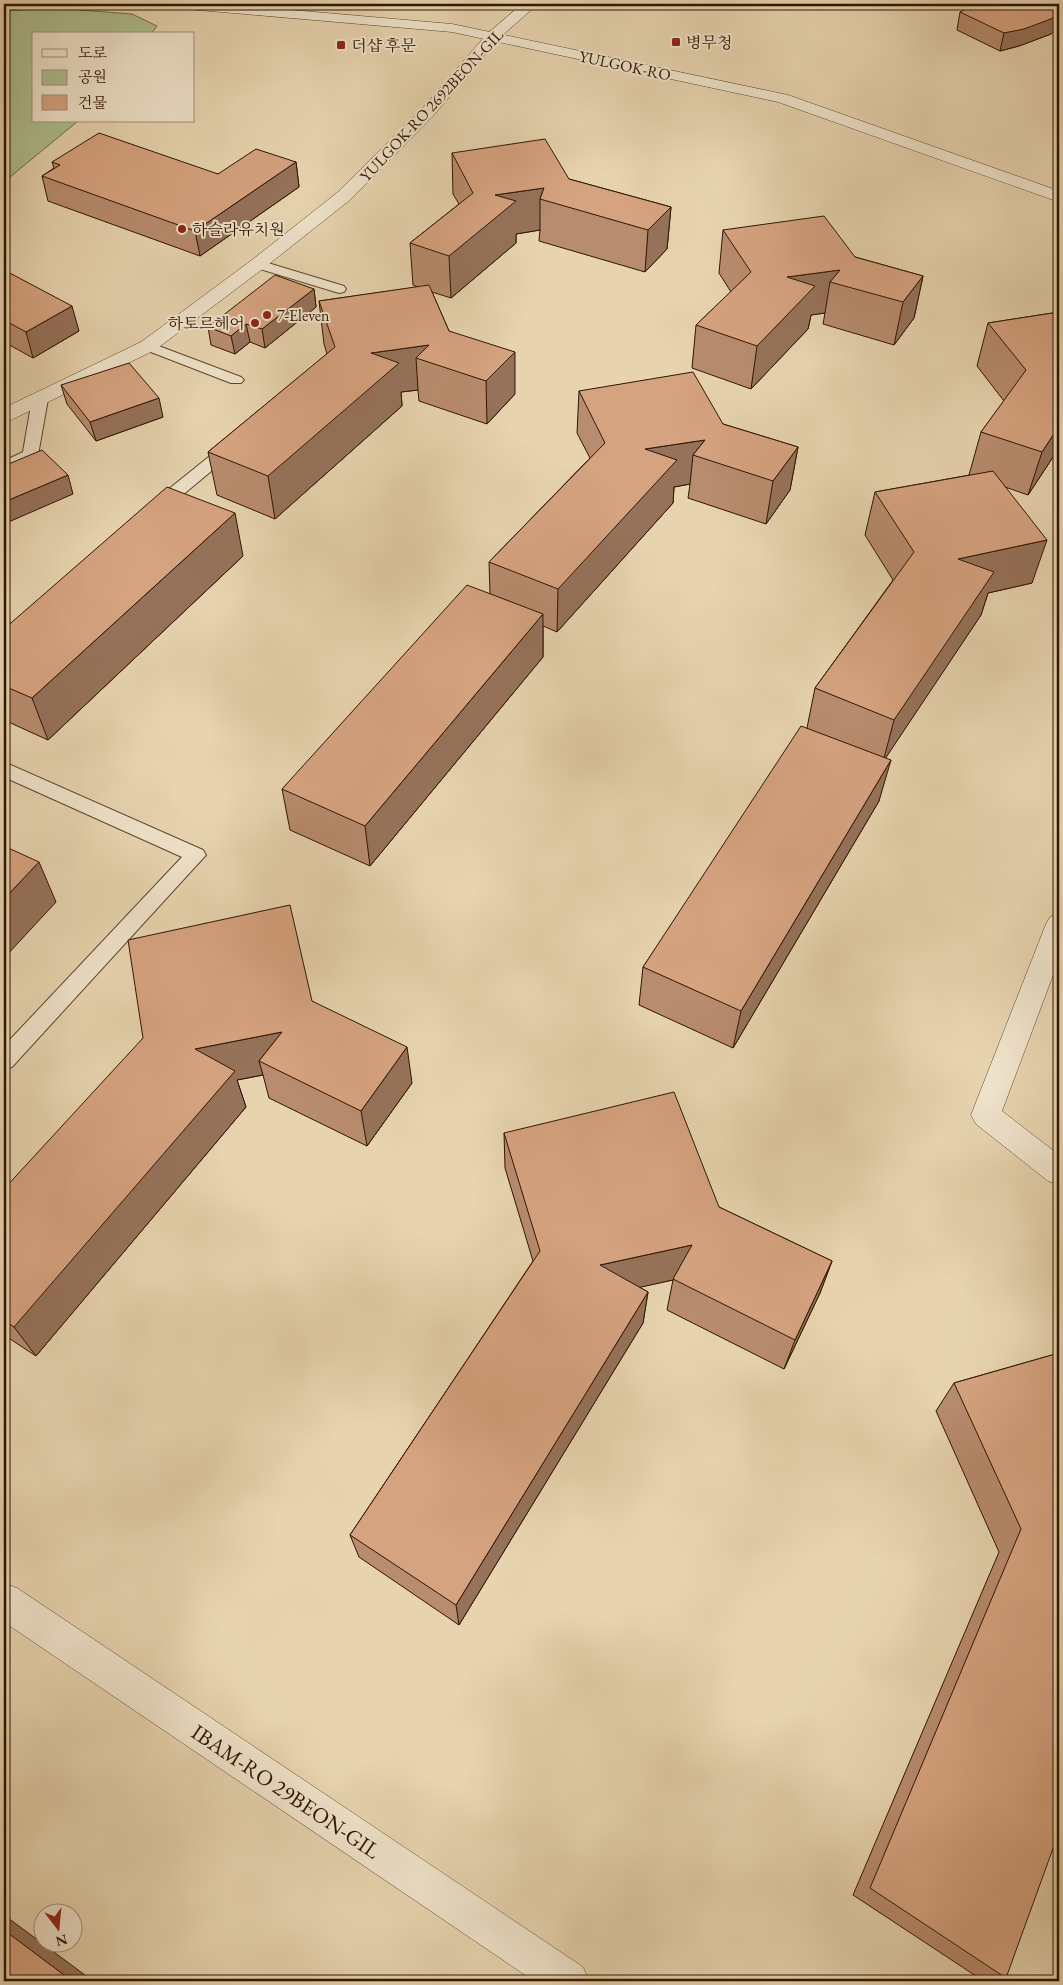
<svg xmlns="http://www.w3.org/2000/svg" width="1063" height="1985" font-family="'EB Garamond','Noto Serif KR',serif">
  <rect width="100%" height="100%" fill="#e7d4af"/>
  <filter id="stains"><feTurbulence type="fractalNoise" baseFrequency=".004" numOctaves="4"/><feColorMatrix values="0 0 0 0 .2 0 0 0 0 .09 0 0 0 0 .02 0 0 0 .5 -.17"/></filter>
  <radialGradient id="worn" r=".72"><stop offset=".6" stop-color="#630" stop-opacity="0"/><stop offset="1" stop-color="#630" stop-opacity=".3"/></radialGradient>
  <path fill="#afbe90" stroke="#6f6a48" d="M 54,8 L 132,14 L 157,26 L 151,34 L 34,34 L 34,121 L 78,121 L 4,182 L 4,11 Z"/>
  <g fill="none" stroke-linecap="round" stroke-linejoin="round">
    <defs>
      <g id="service">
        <path d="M 258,260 L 344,286 L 346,289 L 344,292 L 339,293 L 253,267 L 251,264 L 253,261 Z"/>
        <path d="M 148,342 L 241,377 L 244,380 L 241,383 L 231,383 L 143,349 L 141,346 L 143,343 Z"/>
        <path d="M 40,394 L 45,396 L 48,399 L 38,455 L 36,458 L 4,472 L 4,461 L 23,452 L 32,399 L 35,396 Z"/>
        <path d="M 227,445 L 233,447 L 235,450 L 233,453 L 161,513 L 155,514 L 149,513 L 147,509 L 149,505 L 221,447 Z"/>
        <path d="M 4,762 L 203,850 L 206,855 L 12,1067 L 4,1069 L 4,1046 L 182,857 L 4,777 Z"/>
      </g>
      <g id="minor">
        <path d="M 522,4 L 538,4 L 497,40 L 434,115 L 350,200 L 264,268 L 155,350 L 11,420 L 4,422 L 4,408 L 141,342 L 252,260 L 338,192 L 422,109 L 487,34 Z"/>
        <path d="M 1059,914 L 1059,959 L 1002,1111 L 1059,1155 L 1059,1185 L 1048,1181 L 976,1124 L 971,1115 L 1046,924 L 1050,917 Z"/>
        <path d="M 4,1583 L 17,1588 L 583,1967 L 589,1981 L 534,1981 L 4,1622 Z"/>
      </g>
      <path id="tertiary" d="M 168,4 L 223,4 L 452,24 L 788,95 L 1059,191 L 1059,202 L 778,102 L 452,32 L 175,8 L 170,7 Z"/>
    </defs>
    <use href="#service" stroke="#5d452c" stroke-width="2"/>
    <use href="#minor" stroke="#5d452c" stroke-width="1"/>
    <use href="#tertiary" stroke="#5d452c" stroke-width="1"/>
    <use href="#service" fill="#efe3cb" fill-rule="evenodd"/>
    <use href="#minor" fill="#efe3cb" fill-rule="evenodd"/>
    <use href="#tertiary" fill="#efe3cb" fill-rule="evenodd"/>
  </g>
  <g fill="#b88c6e" stroke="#2f1500">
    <path d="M 960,12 L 1051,34 L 1019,46 L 1000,51 L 957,30 Z"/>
    <path d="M 452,153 L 569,179 L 671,207 L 667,249 L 645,272 L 539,241 L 540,230 L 516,234 L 516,243 L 451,298 L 432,292 L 449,331 L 515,394 L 487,424 L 419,401 L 418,390 L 401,392 L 402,406 L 275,519 L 217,495 L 208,452 L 327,354 L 324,344 L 319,301 L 418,287 L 413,285 L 410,243 L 459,204 L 453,194 Z"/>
    <path d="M 52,162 L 218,174 L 296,162 L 299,187 L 200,256 L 48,201 L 42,176 L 54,168 Z"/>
    <path d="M 723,230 L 855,257 L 923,276 L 914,318 L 894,345 L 823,324 L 825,313 L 811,315 L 808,329 L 751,389 L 692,368 L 696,325 L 731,292 L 719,273 Z"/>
    <path d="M 4,270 L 79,331 L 33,358 L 4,342 Z"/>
    <path d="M 314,289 L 316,307 L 265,348 L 250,342 L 235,354 L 211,345 L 208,327 Z"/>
    <path d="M 1059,312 L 1059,448 L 1028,495 L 1005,487 L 1032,583 L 988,593 L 981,615 L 885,758 L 879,801 L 733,1048 L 639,1005 L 643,967 L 807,728 L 815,688 L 893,580 L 865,535 L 875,492 L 970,475 L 969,475 L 981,432 L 1004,401 L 977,366 L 988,323 Z"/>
    <path d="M 61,385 L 163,417 L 96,441 L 67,404 Z"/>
    <path d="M 579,391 L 723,424 L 798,447 L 790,490 L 766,524 L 688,498 L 690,484 L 674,487 L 673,503 L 557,632 L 543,626 L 543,657 L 370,866 L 290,830 L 282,789 L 490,594 L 489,562 L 590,458 L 577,433 Z"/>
    <path d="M 243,556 L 48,740 L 4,720 L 4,629 Z"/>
    <path d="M 312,1001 L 412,1083 L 367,1146 L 269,1098 L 263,1075 L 237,1080 L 246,1107 L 36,1356 L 4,1335 L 4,1189 Z"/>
    <path d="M 504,1133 L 719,1207 L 832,1261 L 820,1293 L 784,1369 L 667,1310 L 673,1280 L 639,1287 L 648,1292 L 643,1323 L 459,1625 L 359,1557 L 350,1535 L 533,1261 L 505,1168 Z"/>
    <path d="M 1059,1353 L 1006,1978 L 982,1980 L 853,1895 L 999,1552 L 936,1411 L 954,1383 Z"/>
  </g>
  <g fill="#96725a" stroke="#2f1500">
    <path d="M 1059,14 L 1059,28 L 1051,34 L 1019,46 L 1000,51 L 1004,33 Z"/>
    <path d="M 296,162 L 299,187 L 200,256 L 195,231 Z"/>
    <path d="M 544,188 L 540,199 L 540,230 L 516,234 L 516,243 L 451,298 L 449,256 L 495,195 Z"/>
    <path d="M 671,207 L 667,249 L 645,272 L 648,230 Z"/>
    <path d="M 840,270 L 830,282 L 825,313 L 811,315 L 808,329 L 751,389 L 757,346 L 787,277 Z"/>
    <path d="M 923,276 L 914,318 L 894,345 L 903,302 Z"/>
    <path d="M 314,289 L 316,307 L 265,348 L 262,329 Z"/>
    <path d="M 72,306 L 79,331 L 33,358 L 26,332 Z"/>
    <path d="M 246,324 L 250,342 L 235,354 L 231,336 Z"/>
    <path d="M 429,345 L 416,358 L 418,390 L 401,392 L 402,406 L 275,519 L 268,476 L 371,353 Z"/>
    <path d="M 515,352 L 515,394 L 487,424 L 486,381 Z"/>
    <path d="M 159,398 L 163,417 L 96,441 L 90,422 Z"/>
    <path d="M 1059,426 L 1059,448 L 1028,495 L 1042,452 Z"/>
    <path d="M 705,440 L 693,455 L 690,484 L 674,487 L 673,503 L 557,632 L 558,589 L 645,449 Z"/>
    <path d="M 798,447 L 790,490 L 766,524 L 773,481 Z"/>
    <path d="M 68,475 L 73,494 L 4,524 L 4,502 Z"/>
    <path d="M 235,513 L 243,556 L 48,740 L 32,698 Z"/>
    <path d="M 1047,540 L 1032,583 L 988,593 L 981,615 L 883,762 L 894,720 L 958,559 Z"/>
    <path d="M 543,614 L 543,657 L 370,866 L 365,826 Z"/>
    <path d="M 891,760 L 879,801 L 733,1048 L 741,1011 Z"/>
    <path d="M 39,862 L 56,902 L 6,956 L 4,951 L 4,899 Z"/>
    <path d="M 282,1032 L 259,1061 L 263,1075 L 237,1080 L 246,1107 L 36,1356 L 14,1327 L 195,1049 Z"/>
    <path d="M 407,1047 L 412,1083 L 367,1146 L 361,1111 Z"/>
    <path d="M 692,1245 L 686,1277 L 597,1297 L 600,1265 Z"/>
    <path d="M 832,1261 L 820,1293 L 784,1369 L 795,1340 Z"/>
    <path d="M 648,1292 L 643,1323 L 459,1625 L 456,1605 Z"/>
    <path d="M 4,1915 L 93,1981 L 72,1981 L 4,1930 Z"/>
  </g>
  <g fill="#d6a380" stroke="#2f1500">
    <path d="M 974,4 L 1059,4 L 1059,14 L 1056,17 L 1024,29 L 1004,33 L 960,12 Z"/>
    <path d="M 99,133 L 218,174 L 256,149 L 296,162 L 195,231 L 42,176 L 60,165 L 52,162 Z"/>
    <path d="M 545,139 L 569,179 L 671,207 L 648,230 L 540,199 L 544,188 L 495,195 L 516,201 L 449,256 L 410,243 L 473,193 L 452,153 Z"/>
    <path d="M 824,216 L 855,257 L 923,276 L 903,302 L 830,282 L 840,270 L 787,277 L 815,286 L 757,346 L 696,325 L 751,272 L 723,230 Z"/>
    <path d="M 4,270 L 72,306 L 26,332 L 4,320 Z"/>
    <path d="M 275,275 L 314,289 L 262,329 L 246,324 L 231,336 L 208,327 Z"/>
    <path d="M 429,285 L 449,331 L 515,352 L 486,381 L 416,358 L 429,345 L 371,353 L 399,363 L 268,476 L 208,452 L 335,347 L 319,301 Z"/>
    <path d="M 1059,312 L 1059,373 L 1057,377 L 1059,378 L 1059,426 L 1042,452 L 981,432 L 1026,370 L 988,323 Z"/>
    <path d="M 129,363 L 159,398 L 90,422 L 61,385 Z"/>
    <path d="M 693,372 L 723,424 L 798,447 L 773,481 L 693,455 L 705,440 L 645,449 L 677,460 L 558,589 L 489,562 L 605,443 L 579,391 Z"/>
    <path d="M 42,450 L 68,475 L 4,502 L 4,466 Z"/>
    <path d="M 993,471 L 1047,540 L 958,559 L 994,572 L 894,720 L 815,688 L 914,552 L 875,492 Z"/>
    <path d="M 167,487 L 235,513 L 32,698 L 4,686 L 4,629 Z"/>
    <path d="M 467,585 L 543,614 L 365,826 L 282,789 Z"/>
    <path d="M 801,726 L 891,760 L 741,1011 L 643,967 Z"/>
    <path d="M 4,846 L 39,862 L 4,899 Z"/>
    <path d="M 290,905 L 312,1001 L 407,1047 L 361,1111 L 259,1061 L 282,1032 L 195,1049 L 235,1071 L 14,1327 L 4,1320 L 4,1189 L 143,1038 L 128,940 Z"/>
    <path d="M 674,1092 L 719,1207 L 832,1261 L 795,1340 L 673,1279 L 692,1245 L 600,1265 L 648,1292 L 456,1605 L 350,1535 L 540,1251 L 504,1133 Z"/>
    <path d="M 1059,1353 L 1059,1832 L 1006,1978 L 870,1888 L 1021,1529 L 954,1383 Z"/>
    <path d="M 4,1930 L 72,1981 L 4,1981 Z"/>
  </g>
  <g fill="#8f2418" stroke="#efe3cb" stroke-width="2">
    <rect x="671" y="37" width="10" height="10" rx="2.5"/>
    <rect x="336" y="40" width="10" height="10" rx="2.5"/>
    <circle cx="182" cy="229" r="5"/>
    <circle cx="267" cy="315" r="5"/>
    <circle cx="255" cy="323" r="5"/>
  </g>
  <g text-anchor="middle" stroke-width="4" stroke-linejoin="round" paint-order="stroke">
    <g font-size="16" fill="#2f1500" stroke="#efe3cb" text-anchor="start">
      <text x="686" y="48">병무청</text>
      <text x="351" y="51">더샵 후문</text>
      <text x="192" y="235">하슬라유치원</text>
      <text x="277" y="321">7-Eleven</text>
      <text x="245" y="329" text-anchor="end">하토르헤어</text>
    </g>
    <g font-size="16" fill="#2f1500" stroke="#efe3cb">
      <text transform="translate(625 65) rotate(12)" y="6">YULGOK-RO</text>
      <text transform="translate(431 105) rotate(-47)" y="6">YULGOK-RO 2692BEON-GIL</text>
    </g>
    <g font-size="22" fill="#2f1500" stroke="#efe3cb">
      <text transform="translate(286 1791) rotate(34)" y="8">IBAM-RO 29BEON-GIL</text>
    </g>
  </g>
  <rect width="1063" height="1985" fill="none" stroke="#e7d4af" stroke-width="20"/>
  <rect x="5" y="5" width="1053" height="1975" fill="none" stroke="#2f1500" stroke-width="2.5"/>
  <rect x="10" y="10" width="1043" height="1965" fill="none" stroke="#2f1500"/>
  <rect x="32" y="32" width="162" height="90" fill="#efe3cb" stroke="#a2917a"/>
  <rect x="42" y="49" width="25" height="8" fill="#efe3cb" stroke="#a2917a"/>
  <text x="78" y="58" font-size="15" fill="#2f1500">도로</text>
  <rect x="42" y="70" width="25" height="15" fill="#afbe90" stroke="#a2917a"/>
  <text x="78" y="82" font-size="15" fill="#2f1500">공원</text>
  <rect x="42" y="95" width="25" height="15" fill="#d6a380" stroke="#a2917a"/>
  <text x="78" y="108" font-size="15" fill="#2f1500">건물</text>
  <g transform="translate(58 1928) rotate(164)"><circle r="24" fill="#efe3cb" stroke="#a2917a"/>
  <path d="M0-4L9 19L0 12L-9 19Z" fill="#8f2418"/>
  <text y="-8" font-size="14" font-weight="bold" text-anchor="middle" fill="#2f1500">N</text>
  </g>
  <rect width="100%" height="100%" filter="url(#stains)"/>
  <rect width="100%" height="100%" fill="url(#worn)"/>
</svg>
